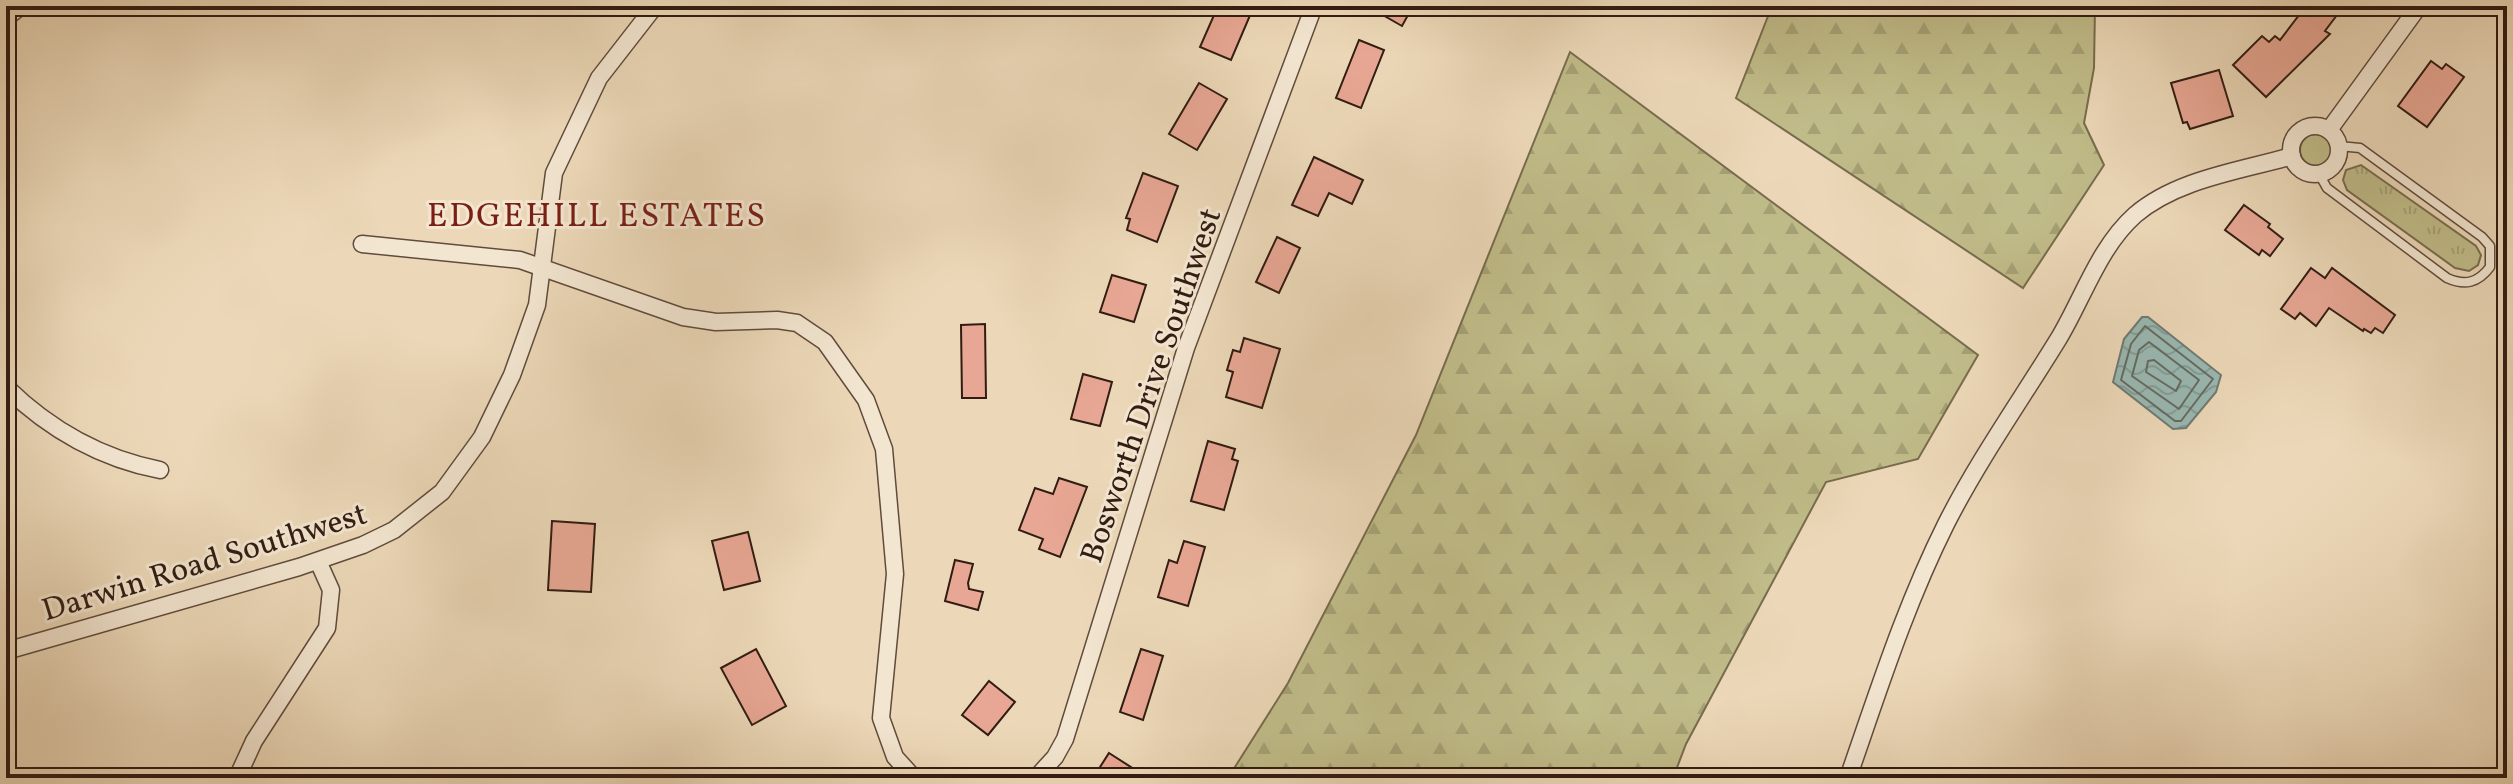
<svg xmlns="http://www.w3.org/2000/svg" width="2513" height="784" font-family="Vollkorn,serif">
  <defs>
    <pattern id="grass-tufts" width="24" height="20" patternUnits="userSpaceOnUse" patternTransform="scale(2)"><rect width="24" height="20" fill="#c0bc89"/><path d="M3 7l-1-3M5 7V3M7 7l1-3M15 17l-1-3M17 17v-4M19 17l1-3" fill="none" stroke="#a5a175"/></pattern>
    <pattern id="forest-firs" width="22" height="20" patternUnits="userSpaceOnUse" patternTransform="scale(2)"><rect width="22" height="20" fill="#c0bc89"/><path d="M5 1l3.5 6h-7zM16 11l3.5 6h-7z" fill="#a5a175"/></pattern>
    <pattern id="water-waves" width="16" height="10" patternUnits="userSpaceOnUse" patternTransform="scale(2)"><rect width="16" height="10" fill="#99b9b3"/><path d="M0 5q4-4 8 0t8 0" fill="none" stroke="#849e99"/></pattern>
  </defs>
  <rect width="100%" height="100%" fill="#ecd8b8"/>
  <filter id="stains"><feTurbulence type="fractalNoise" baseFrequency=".0025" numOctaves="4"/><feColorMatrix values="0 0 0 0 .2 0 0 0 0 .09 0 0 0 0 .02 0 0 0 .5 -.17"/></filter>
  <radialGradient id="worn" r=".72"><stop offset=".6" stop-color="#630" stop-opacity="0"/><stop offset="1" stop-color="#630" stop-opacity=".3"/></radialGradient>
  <g fill="url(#grass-tufts)" stroke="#786c4e" stroke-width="2">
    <circle cx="2316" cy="150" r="16"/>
    <path d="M 2361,165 L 2476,246 L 2481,255 L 2478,265 L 2469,271 L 2455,268 L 2347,190 L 2343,180 L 2346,170 Z"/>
  </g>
  <g fill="url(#forest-firs)" stroke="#786c4e" stroke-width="2">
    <path d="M 1772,6 L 2095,6 L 2094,68 L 2084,123 L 2104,165 L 2023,288 L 1736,98 Z"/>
    <path d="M 1570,52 L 1978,355 L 1918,459 L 1826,482 L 1686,744 L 1673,778 L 1228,778 L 1288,683 L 1416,435 Z"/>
  </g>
  <path fill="url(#water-waves)" stroke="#6f7a73" stroke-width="2" d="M 2142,317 L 2148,317 L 2221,375 L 2216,392 L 2186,428 L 2173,429 L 2113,382 L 2124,339 Z"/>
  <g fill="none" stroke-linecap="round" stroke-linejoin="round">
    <g stroke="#656a62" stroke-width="2">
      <path d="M 2145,326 L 2213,379 L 2181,421 L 2175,421 L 2121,380 L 2131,344 Z"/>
      <path d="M 2149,342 L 2199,380 L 2179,409 L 2132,376 L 2139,350 Z"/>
      <path d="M 2154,360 L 2181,381 L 2176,391 L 2146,372 L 2148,361 Z"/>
    </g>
  </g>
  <g fill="#e8a794" stroke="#311c12" stroke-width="2">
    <path d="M 1218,6 L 1254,6 L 1231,60 L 1200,47 Z"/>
    <path d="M 1367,6 L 1413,6 L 1402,26 Z"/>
    <path d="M 2306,6 L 2325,6 L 2337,15 L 2325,31 L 2330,34 L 2266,97 L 2233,65 L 2262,36 L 2269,42 L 2275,36 L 2280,40 Z"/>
    <path d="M 1359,40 L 1384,50 L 1361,108 L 1336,98 Z"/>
    <path d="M 2431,61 L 2442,69 L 2446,64 L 2464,77 L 2427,127 L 2398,106 Z"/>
    <path d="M 2219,70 L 2233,116 L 2190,129 L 2187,122 L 2183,123 L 2171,83 Z"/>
    <path d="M 1199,83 L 1227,99 L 1197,150 L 1169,134 Z"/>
    <path d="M 1314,157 L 1363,180 L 1352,204 L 1329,193 L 1318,216 L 1292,205 Z"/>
    <path d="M 1143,173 L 1178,186 L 1157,242 L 1127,230 L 1130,219 L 1126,218 Z"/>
    <path d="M 2244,205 L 2270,224 L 2268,227 L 2283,239 L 2270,256 L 2262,250 L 2259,255 L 2225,230 Z"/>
    <path d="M 1277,237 L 1300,248 L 1279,293 L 1256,282 Z"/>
    <path d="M 2311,268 L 2325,278 L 2332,268 L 2395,315 L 2383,333 L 2375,328 L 2371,333 L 2364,329 L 2363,331 L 2329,308 L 2316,326 L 2300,313 L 2295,319 L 2281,309 Z"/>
    <path d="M 1112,275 L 1146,285 L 1134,322 L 1100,312 Z"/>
    <path d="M 985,324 L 986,398 L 962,398 L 961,325 Z"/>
    <path d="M 1244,338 L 1280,349 L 1262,408 L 1226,397 L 1233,372 L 1227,370 L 1233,350 L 1240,352 Z"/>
    <path d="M 1083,374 L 1112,382 L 1100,426 L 1071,419 Z"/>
    <path d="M 1208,441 L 1235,449 L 1232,459 L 1238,461 L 1224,510 L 1191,501 Z"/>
    <path d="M 1059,478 L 1087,487 L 1060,557 L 1039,549 L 1043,539 L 1019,530 L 1035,488 L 1053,494 Z"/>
    <path d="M 552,521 L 595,524 L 591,592 L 548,590 Z"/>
    <path d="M 748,532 L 760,581 L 724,590 L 712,541 Z"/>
    <path d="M 1184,541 L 1205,547 L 1188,606 L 1158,597 L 1169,560 L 1177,563 Z"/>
    <path d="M 955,560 L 973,564 L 968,583 L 969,589 L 983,592 L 978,610 L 945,601 Z"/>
    <path d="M 756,649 L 786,706 L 752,725 L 721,668 Z"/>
    <path d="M 1141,649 L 1163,656 L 1143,720 L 1120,712 Z"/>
    <path d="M 989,681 L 1015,702 L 988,735 L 962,715 Z"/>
    <path d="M 1109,753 L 1148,778 L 1093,778 Z"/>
  </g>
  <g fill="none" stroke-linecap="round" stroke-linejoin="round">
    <defs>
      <path id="lane" d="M 2319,174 L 2327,188 L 2447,278 C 2465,286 2478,283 2490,267 L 2490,246 L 2482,237 L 2360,148 L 2339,146"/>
      <g id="street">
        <path d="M 6,18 L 21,6"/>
        <circle cx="2315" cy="150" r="24"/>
        <path d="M 2329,130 L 2419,6"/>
        <path d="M 362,244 L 520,260 L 683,317 L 716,322 L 777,320 L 797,323 L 825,342 L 866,400 L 884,449 L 895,574 L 881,718 L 895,757 L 914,778"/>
        <path d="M 6,387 C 50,430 99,458 160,470"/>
        <path d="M 6,651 L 299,567 L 363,545 L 394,530 L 442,492 L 482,437 L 512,375 L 537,305 L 554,173 L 599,78 L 655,6"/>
        <path d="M 237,778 L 254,741 L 327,628 L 331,590 L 318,561"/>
        <path d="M 1036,778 L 1055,757 L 1065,739 L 1186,348 L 1314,6"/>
        <path d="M 1848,778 C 1878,692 1905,606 1946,524 C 1979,459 2021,400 2059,338 C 2083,298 2099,247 2135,215 C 2177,179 2240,171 2292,156"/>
      </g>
    </defs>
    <use href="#lane" stroke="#604b3c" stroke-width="11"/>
    <use href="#street" stroke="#604b3c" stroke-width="19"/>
    <use href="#lane" stroke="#f3e6d1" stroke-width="8"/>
    <use href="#street" stroke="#f3e6d1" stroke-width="16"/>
  </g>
  <g text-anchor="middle" stroke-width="6" stroke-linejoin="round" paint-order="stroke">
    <g font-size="32" fill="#311c12" stroke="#f3e6d1">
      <text transform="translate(1150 385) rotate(-71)" y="11">Bosworth Drive Southwest</text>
      <text transform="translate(204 561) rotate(-17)" y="11">Darwin Road Southwest</text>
    </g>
    <g font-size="34" letter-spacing="2" fill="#7a1f14" stroke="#f3e6d1">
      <text x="597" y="226">EDGEHILL ESTATES</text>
    </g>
  </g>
  <rect width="2513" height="784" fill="none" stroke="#ecd8b8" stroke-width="32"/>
  <rect x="8" y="8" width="2497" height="768" fill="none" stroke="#311c12" stroke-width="4"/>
  <rect x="16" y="16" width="2481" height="752" fill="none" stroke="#311c12" stroke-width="2"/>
  <rect width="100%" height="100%" filter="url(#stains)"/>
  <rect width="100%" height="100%" fill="url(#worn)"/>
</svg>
